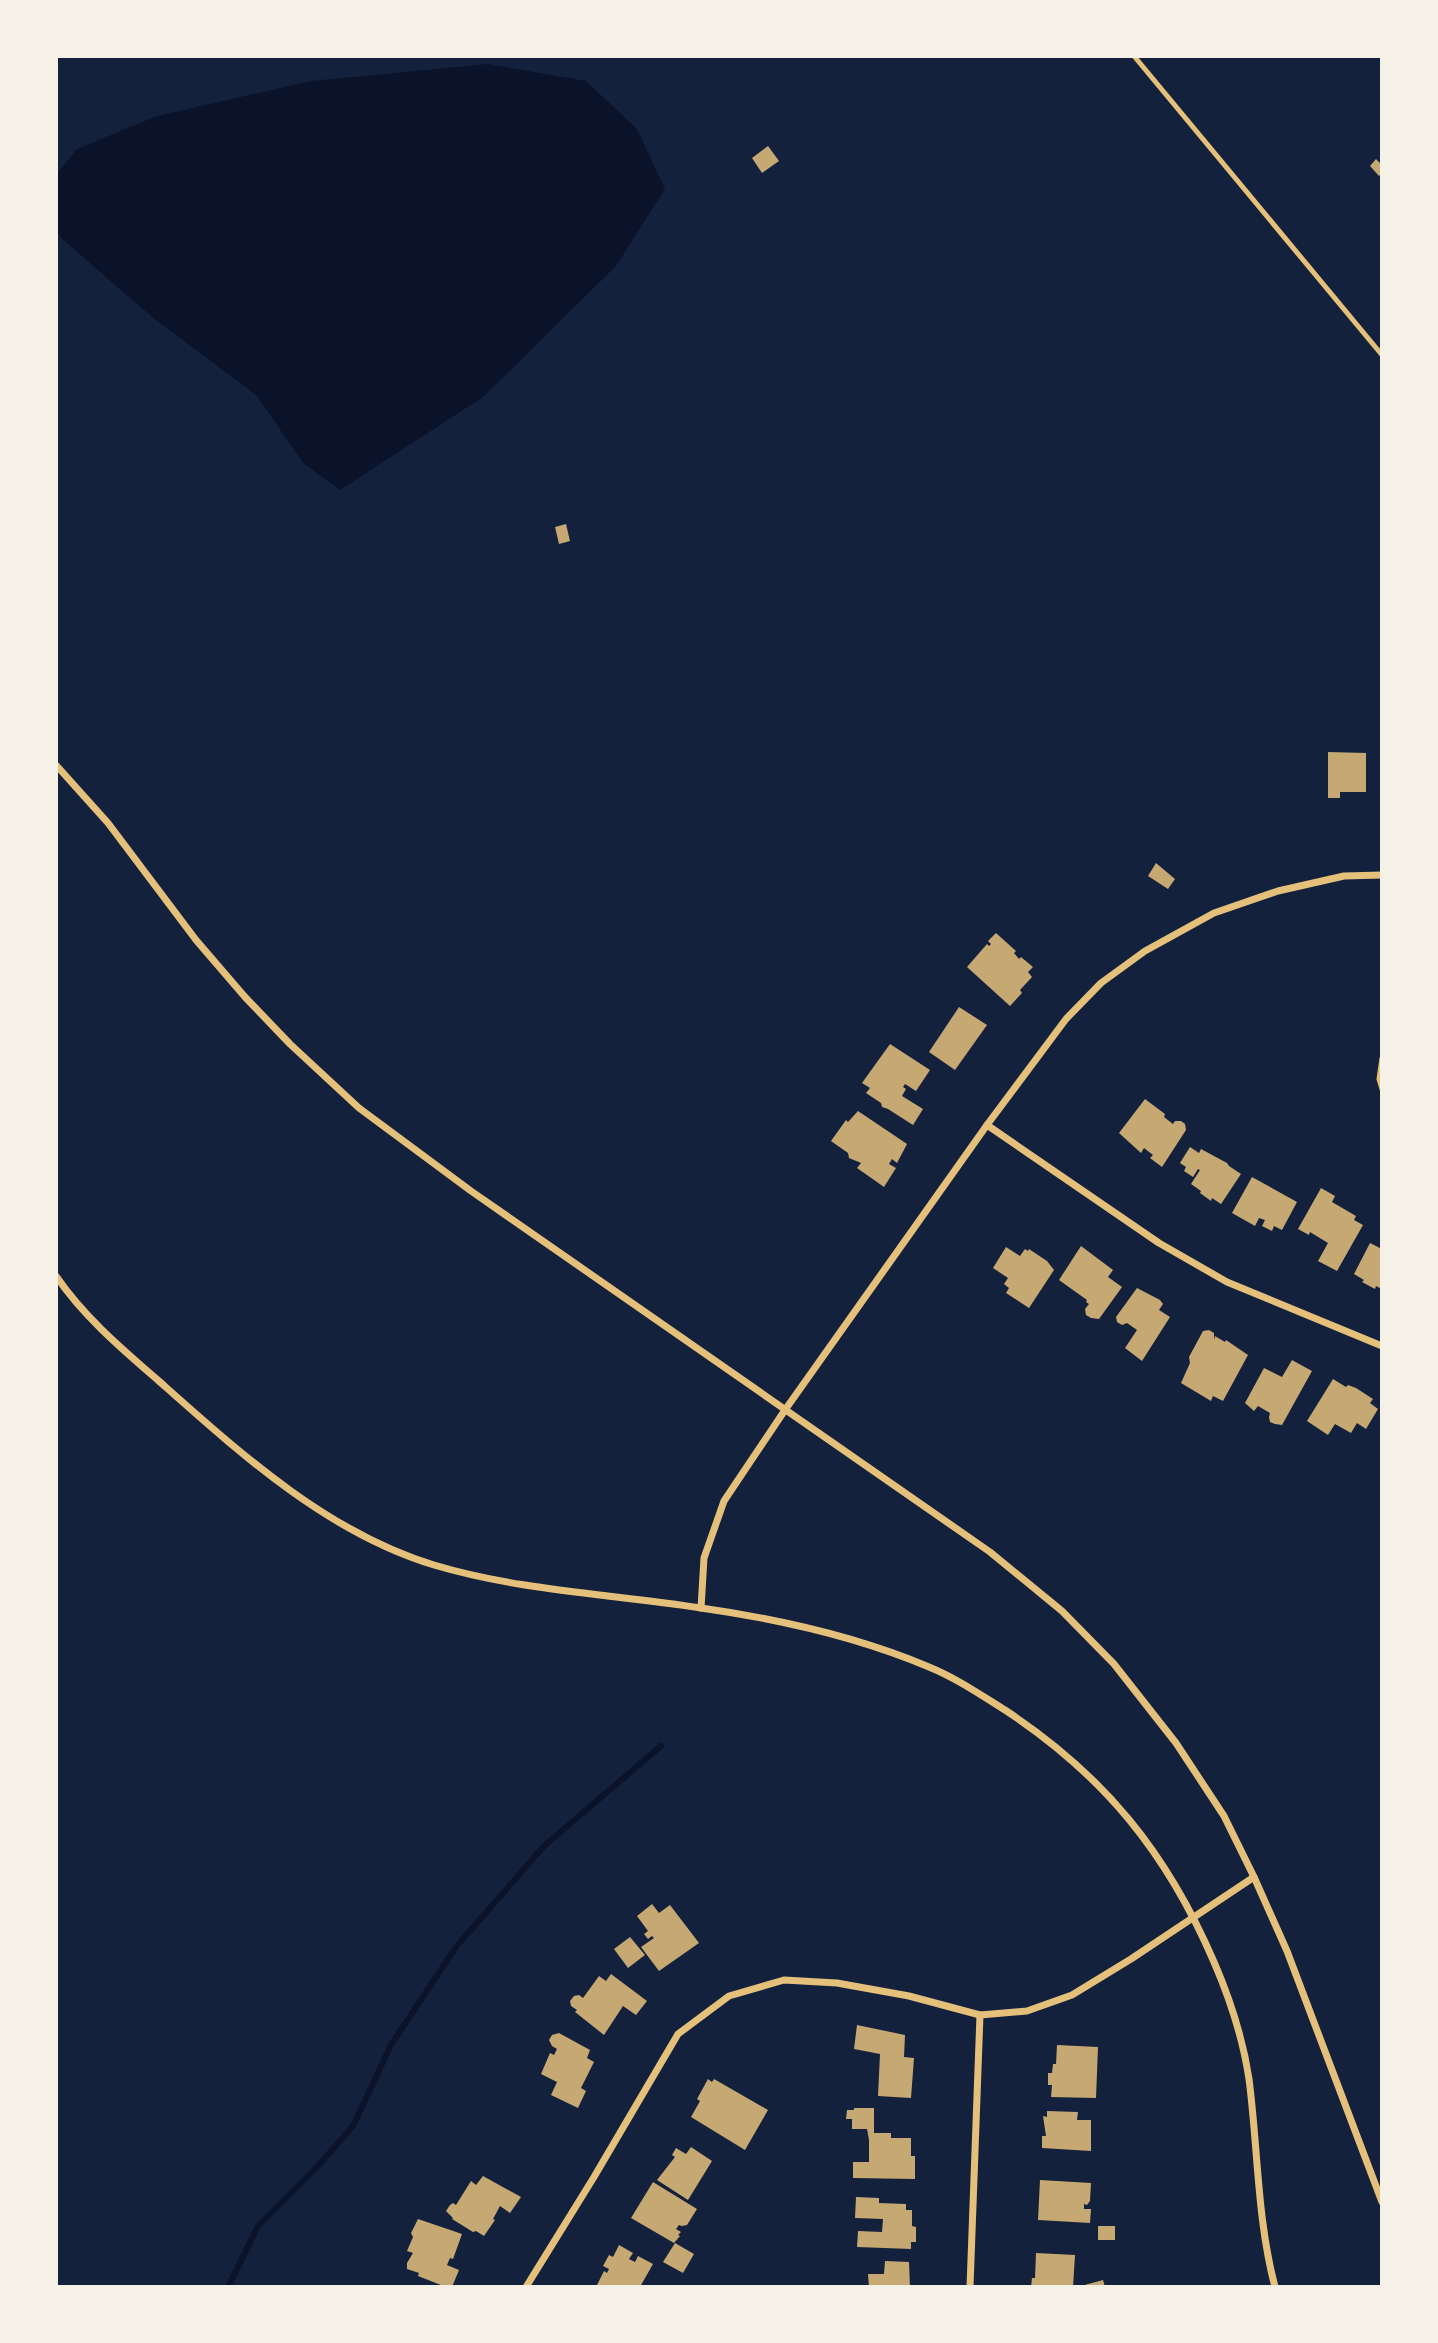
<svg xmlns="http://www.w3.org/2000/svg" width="1438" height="2343" font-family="Literata,serif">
  <rect width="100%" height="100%" fill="#14213d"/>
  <path fill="#0b132b" d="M 488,64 L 586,81 L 637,129 L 665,189 L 616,266 L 483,397 L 340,490 L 303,463 L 257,396 L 157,321 L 63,240 L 56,230 L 56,175 L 77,149 L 157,116 L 311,81 Z"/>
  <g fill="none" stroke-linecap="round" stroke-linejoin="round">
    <path stroke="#0b132b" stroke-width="6" d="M 228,2287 L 258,2226 L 317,2167 L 353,2126 L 391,2045 L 456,1947 L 543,1847 L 661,1746"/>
  </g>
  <g fill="#c6a872">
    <path d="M 768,146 L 779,161 L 762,173 L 752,158 Z"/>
    <path d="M 1376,159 L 1382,165 L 1382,173 L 1379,176 L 1370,166 Z"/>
    <path d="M 566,524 L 570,541 L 559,544 L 555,527 Z"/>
    <path d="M 1328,752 L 1366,753 L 1366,792 L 1340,792 L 1340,798 L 1328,798 Z"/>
    <path d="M 1156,863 L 1175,879 L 1168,889 L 1148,876 Z"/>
    <path d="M 996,933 L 1016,951 L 1014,953 L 1019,959 L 1021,957 L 1033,967 L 1028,972 L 1032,977 L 1020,990 L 1022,993 L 1010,1006 L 967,967 L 987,944 L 989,946 L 991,944 L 988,941 Z"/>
    <path d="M 959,1007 L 987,1025 L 955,1070 L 929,1052 Z"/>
    <path d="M 890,1044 L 930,1070 L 916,1091 L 905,1084 L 903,1087 L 906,1089 L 902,1096 L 923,1109 L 913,1125 L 888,1109 L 882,1107 L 881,1103 L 866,1093 L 870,1088 L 862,1083 Z"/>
    <path d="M 1145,1099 L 1165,1114 L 1164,1117 L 1173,1124 L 1175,1121 L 1181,1121 L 1185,1124 L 1186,1130 L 1162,1167 L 1150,1158 L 1153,1155 L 1144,1148 L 1141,1153 L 1119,1133 Z"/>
    <path d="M 858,1111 L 907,1144 L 897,1163 L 892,1159 L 889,1164 L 896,1168 L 884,1187 L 857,1168 L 861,1163 L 849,1158 L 848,1153 L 831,1141 L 846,1120 L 848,1122 Z"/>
    <path d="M 1190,1147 L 1199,1153 L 1201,1149 L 1227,1163 L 1229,1166 L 1241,1174 L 1221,1204 L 1212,1198 L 1211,1201 L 1200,1193 L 1201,1191 L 1191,1184 L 1200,1170 L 1198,1169 L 1193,1177 L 1184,1171 L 1186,1167 L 1180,1163 Z"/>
    <path d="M 1252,1177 L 1297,1202 L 1282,1230 L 1274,1226 L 1272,1231 L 1262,1226 L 1265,1220 L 1259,1218 L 1255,1226 L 1232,1213 Z"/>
    <path d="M 1321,1188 L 1335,1196 L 1332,1202 L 1356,1216 L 1354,1220 L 1363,1225 L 1337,1271 L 1318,1261 L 1328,1243 L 1310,1232 L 1309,1235 L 1298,1229 Z"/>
    <path d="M 1370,1243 L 1382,1249 L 1382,1289 L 1376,1286 L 1375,1289 L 1362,1282 L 1364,1280 L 1354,1274 Z"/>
    <path d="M 1081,1246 L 1113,1270 L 1108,1277 L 1122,1287 L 1099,1319 L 1091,1318 L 1086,1315 L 1085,1309 L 1089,1304 L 1086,1302 L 1087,1300 L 1059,1280 Z"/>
    <path d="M 1006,1247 L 1020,1256 L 1025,1249 L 1028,1251 L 1029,1249 L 1047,1261 L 1054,1270 L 1029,1308 L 1006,1293 L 1009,1288 L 1004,1284 L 1008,1278 L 993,1268 Z"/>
    <path d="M 1137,1288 L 1160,1300 L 1163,1304 L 1159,1310 L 1170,1317 L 1142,1361 L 1125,1348 L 1137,1330 L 1127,1323 L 1122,1325 L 1117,1322 L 1116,1317 Z"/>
    <path d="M 1209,1330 L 1214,1333 L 1214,1340 L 1215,1336 L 1225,1342 L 1226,1340 L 1248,1355 L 1223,1401 L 1213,1396 L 1211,1401 L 1181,1383 L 1190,1363 L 1189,1357 L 1203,1331 Z"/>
    <path d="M 1292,1360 L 1312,1371 L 1282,1425 L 1275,1424 L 1270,1422 L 1269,1417 L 1270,1413 L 1258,1406 L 1254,1411 L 1245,1403 L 1264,1368 L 1282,1377 Z"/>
    <path d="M 1333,1379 L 1346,1387 L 1348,1385 L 1356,1388 L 1373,1399 L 1370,1403 L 1378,1409 L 1366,1429 L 1357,1423 L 1351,1433 L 1335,1424 L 1328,1435 L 1307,1421 Z"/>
    <path d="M 652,1904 L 659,1913 L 670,1905 L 699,1943 L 659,1971 L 641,1947 L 654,1938 L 652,1936 L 648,1939 L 644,1934 L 648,1931 L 637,1916 Z"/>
    <path d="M 630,1937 L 645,1955 L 628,1968 L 614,1949 Z"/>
    <path d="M 611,1974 L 647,2001 L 636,2015 L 623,2006 L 604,2035 L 575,2012 L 577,2010 L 571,2006 L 570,2001 L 574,1996 L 579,1995 L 583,1998 L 599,1976 L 606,1981 Z"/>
    <path d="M 857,2025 L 905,2035 L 904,2057 L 914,2058 L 911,2098 L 878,2096 L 880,2054 L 854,2049 Z"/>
    <path d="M 559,2033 L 590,2050 L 587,2058 L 594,2062 L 581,2088 L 586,2091 L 578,2108 L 551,2095 L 557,2082 L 541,2074 L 550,2053 L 554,2055 L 557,2049 L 552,2046 L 549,2040 L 552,2035 Z"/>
    <path d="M 1057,2045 L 1098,2047 L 1096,2098 L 1051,2097 L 1052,2085 L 1048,2085 L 1048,2073 L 1052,2073 L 1053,2064 L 1056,2064 Z"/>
    <path d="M 708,2079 L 712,2082 L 714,2079 L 768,2110 L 745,2150 L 691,2117 L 700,2101 L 697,2099 Z"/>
    <path d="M 854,2108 L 874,2108 L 874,2133 L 891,2133 L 891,2138 L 911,2138 L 911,2156 L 915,2156 L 915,2179 L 853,2178 L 853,2162 L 869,2162 L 869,2140 L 867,2129 L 852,2129 L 852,2119 L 846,2119 L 847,2110 L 854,2110 Z"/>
    <path d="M 1047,2111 L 1078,2112 L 1077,2120 L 1091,2120 L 1091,2151 L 1042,2148 L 1042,2136 L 1046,2136 L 1043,2116 L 1047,2117 Z"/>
    <path d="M 691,2147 L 712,2161 L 688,2200 L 657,2180 L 675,2157 L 672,2155 L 676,2148 L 686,2154 Z"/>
    <path d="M 483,2176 L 521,2197 L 510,2213 L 500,2206 L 493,2219 L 495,2220 L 484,2236 L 476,2231 L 473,2232 L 452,2219 L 453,2218 L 446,2211 L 450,2205 L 453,2203 L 456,2205 L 471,2181 L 476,2185 Z"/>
    <path d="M 1040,2180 L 1091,2183 L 1090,2201 L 1087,2205 L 1084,2204 L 1084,2209 L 1091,2209 L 1090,2223 L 1038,2220 Z"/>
    <path d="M 653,2182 L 697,2209 L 687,2225 L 682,2226 L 679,2225 L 676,2229 L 681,2232 L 678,2235 L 680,2236 L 674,2243 L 631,2218 Z"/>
    <path d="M 856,2197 L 879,2198 L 879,2203 L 906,2204 L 906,2210 L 912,2210 L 912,2226 L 916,2227 L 916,2242 L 911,2242 L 911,2249 L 857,2247 L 858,2231 L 882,2232 L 883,2219 L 855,2218 Z"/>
    <path d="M 418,2219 L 462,2234 L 453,2259 L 450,2258 L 447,2265 L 459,2270 L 452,2287 L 446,2287 L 418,2276 L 419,2273 L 407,2269 L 407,2263 L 413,2253 L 407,2251 L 413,2237 L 411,2233 Z"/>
    <rect x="1098" y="2226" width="17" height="14"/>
    <path d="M 675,2243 L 694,2254 L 683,2273 L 663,2262 Z"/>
    <path d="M 619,2245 L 633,2253 L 629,2259 L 635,2262 L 638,2256 L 653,2264 L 640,2287 L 596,2287 L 604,2271 L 607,2273 L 609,2269 L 603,2266 L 609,2255 L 613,2257 Z"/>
    <path d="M 1036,2253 L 1075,2255 L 1073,2287 L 1031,2287 L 1032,2278 L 1035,2278 Z"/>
    <path d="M 885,2261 L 909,2262 L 910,2287 L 869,2287 L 868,2274 L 884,2274 Z"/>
    <path d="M 1103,2280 L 1105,2287 L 1081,2287 L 1081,2286 Z"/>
  </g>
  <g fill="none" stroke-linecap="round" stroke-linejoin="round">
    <g stroke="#e5c07b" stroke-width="5">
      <path d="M 1134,56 L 1382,355"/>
      <path d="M 1382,1058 L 1379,1079 L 1382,1089"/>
    </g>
    <g stroke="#e5c07b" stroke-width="7">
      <path d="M 56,765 L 108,823 L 196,940 L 245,997 L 290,1044 L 359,1108 L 471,1191 L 990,1552 L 1062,1611 L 1114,1664 L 1176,1743 L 1224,1816 L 1254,1877 L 1287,1951 L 1382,2202"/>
      <path d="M 987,1125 L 1159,1243 L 1227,1282 L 1382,1346"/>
      <path d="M 56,1276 C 84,1317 122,1349 160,1382 C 241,1454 328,1533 434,1565 C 521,1591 612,1594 701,1608 C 779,1619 856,1636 929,1667 C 956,1678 981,1695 1005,1710 C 1104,1775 1167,1853 1214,1962 C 1230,1999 1243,2039 1249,2079 C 1258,2148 1257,2219 1275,2287"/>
      <path d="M 701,1608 L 704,1558 L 724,1501 L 785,1410 L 987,1125 L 1066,1019 L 1101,983 L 1145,951 L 1214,913 L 1278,891 L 1344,876 L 1382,875"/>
      <path d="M 526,2287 L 594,2177 L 678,2034 L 729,1996 L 784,1980 L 837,1983 L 909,1996 L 980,2015 L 1027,2011 L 1072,1995 L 1131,1959 L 1254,1877"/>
      <path d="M 970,2287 L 980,2015"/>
    </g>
  </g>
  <rect width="1438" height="2343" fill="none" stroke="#f6f1e7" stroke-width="116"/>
</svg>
